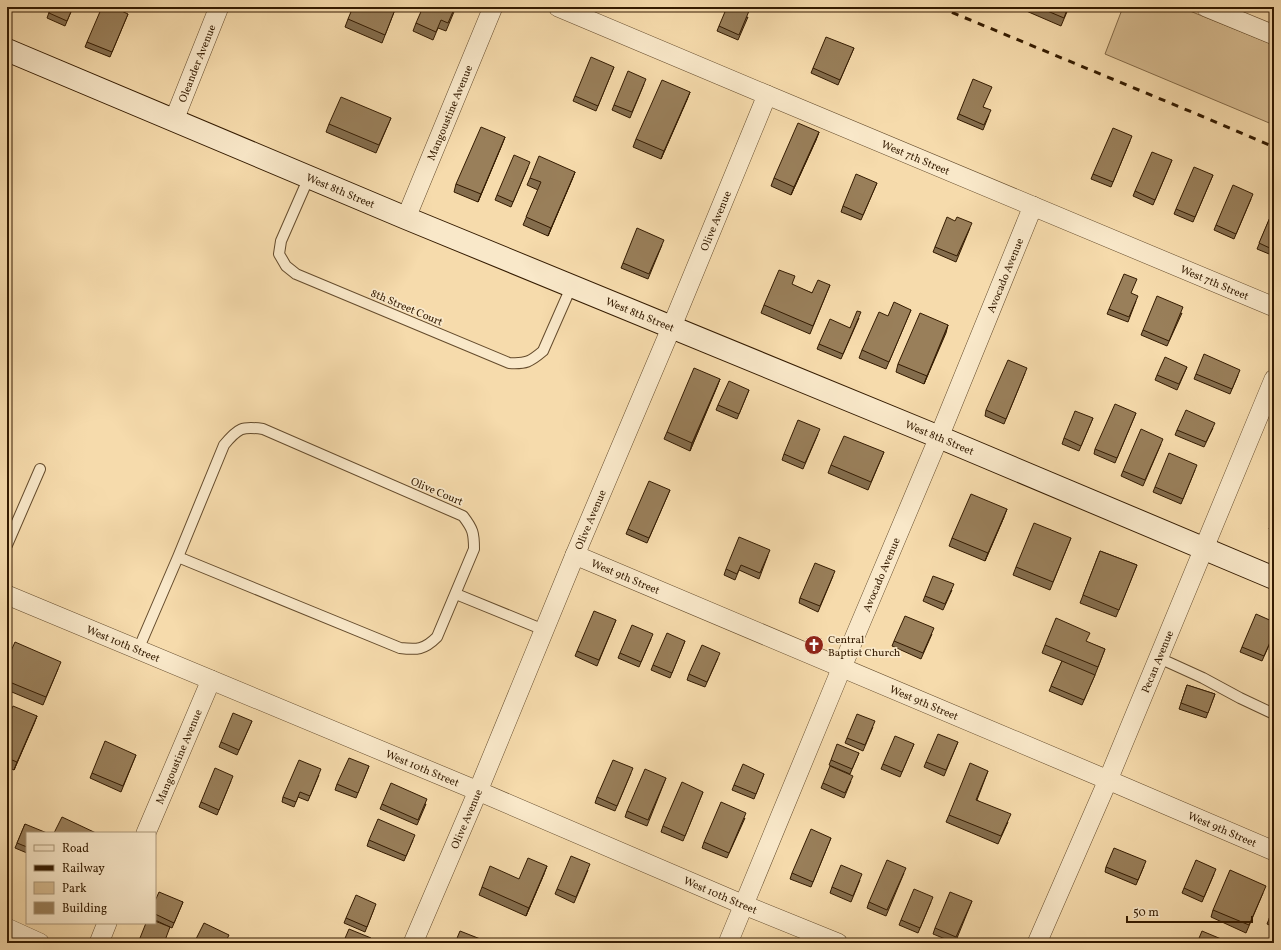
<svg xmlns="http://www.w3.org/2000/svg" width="1281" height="950" font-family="Vollkorn,serif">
  <rect width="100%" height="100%" fill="#f6dbac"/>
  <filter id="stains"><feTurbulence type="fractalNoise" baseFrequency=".005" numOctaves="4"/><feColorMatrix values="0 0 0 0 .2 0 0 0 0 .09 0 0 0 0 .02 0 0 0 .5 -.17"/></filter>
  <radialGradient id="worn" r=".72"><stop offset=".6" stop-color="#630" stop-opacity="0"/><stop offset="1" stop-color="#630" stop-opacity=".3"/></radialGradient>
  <path fill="#d5ba8f" stroke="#846a48" d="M 1123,7 L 1180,7 L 1274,45 L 1274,125 L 1105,54 Z"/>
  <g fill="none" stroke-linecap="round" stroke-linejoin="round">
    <defs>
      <g id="lane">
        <path d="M 309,177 L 281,241 L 279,254 L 286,266 L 296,274 L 509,363 C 526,364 530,362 543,351 L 572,285"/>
        <path d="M 7,545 L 40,469"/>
        <path d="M 456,594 L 544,630"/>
        <path d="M 138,650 L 178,557 L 224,445 C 238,428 242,426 263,429 L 463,516 C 473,529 474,533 474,549 L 437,637 C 424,650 417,650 400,648 L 178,557"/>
        <path d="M 1159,658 L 1203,678 L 1240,698 L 1274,714"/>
      </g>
      <g id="street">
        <path id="s1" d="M 558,7 L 767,95 L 1274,307"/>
        <path d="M 1206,7 L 1274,35"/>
        <path id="s2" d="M 174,120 L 219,7"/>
        <path id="s3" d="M 406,218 L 493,7"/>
        <path id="s4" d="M 575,555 L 1108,780 L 1274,851"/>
        <path id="s5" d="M 7,595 L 478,791 L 744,905 L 838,943"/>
        <path id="s6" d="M 146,833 L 211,680"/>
        <path d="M 7,928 L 40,943"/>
        <path d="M 99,943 L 107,923"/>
        <path id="s7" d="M 413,943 L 478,791 L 575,555 L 672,326 L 767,95"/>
        <path id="s8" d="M 728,943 L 842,667 L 939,437 L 1033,206"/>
        <path id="s9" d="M 1037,943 L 1108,780 L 1274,379"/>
      </g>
      <g id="secondary">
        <path id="s10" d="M 7,50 L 406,218 L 939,437 L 1274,578"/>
      </g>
    </defs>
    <use href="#lane" stroke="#644b2c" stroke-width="12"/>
    <use href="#street" stroke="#644b2c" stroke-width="20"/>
    <use href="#secondary" stroke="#341b01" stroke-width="24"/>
    <use href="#lane" stroke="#f9e8c9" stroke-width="10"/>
    <use href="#street" stroke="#f9e8c9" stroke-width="19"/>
    <use href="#secondary" stroke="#f9e8c9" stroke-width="22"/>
    <path stroke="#341b01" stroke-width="3" stroke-dasharray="7 7" stroke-linecap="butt" d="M 939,7 L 1199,115 L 1274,147"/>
  </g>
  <g fill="#846d4d" stroke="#341b01">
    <path d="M 51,7 L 73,7 L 65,26 L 47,18 Z"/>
    <path d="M 396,7 L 382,43 L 345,27 L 348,19 Z"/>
    <path d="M 456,7 L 446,31 L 438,28 L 433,40 L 413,31 L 416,23 Z"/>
    <path d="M 668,7 L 677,7 L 676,10 Z"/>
    <path d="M 1017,7 L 1069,7 L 1061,26 Z"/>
    <path d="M 128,14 L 110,57 L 85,47 L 87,42 Z"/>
    <path d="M 748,17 L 738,40 L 717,31 L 719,26 Z"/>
    <path d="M 854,48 L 838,85 L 811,73 L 813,68 Z"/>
    <path d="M 614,67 L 596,111 L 573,101 L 575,96 Z"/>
    <path d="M 644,84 L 630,118 L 612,110 L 614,105 Z"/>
    <path d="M 690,92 L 661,159 L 633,147 L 636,139 Z"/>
    <path d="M 984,107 L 989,115 L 983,130 L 957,119 L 959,114 Z"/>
    <path d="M 391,118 L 376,153 L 326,132 L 329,124 Z"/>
    <path d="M 819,132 L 816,140 L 791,195 L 771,186 L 774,178 Z"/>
    <path d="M 505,137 L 478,202 L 454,192 L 456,184 Z"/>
    <path d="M 1130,141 L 1111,187 L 1091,179 L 1093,174 Z"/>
    <path d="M 1172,160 L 1153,205 L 1133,196 L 1135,191 Z"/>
    <path d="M 528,167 L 511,207 L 495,200 L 497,195 Z"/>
    <path d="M 575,172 L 548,236 L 523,225 L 538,190 L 527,185 L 530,178 Z"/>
    <path d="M 1213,175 L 1193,222 L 1174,214 L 1176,209 Z"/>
    <path d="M 877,183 L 861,220 L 841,212 L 843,206 Z"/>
    <path d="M 1251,199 L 1234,239 L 1214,230 L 1216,225 Z"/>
    <path d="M 1274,208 L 1274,256 L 1257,249 Z"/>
    <path d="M 955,221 L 970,228 L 956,262 L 933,252 L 935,247 Z"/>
    <path d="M 662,245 L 648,279 L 621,268 L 623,263 Z"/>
    <path d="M 792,285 L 812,293 L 830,285 L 810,334 L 761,313 L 764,305 Z"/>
    <path d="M 1136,301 L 1128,322 L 1107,314 L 1109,309 Z"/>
    <path d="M 911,310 L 886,369 L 859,358 L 862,350 L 888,316 Z"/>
    <path d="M 1182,313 L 1167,346 L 1141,335 L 1143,330 Z"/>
    <path d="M 859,318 L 841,359 L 817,349 L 819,344 L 850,328 Z"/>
    <path d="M 948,325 L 924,384 L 896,372 L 898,364 Z"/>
    <path d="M 1187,367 L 1177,390 L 1155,380 L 1157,375 Z"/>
    <path d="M 1025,373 L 1004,424 L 985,416 L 986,410 Z"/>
    <path d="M 1196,374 L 1238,375 L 1230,394 L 1194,379 Z"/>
    <path d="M 720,379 L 690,451 L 664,439 L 667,432 Z"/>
    <path d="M 749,390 L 737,419 L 716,410 L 718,405 Z"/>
    <path d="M 1136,413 L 1115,463 L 1094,454 L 1095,449 Z"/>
    <path d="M 1093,418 L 1079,451 L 1062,444 L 1064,438 Z"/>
    <path d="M 1213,428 L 1204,447 L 1175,435 L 1177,430 Z"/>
    <path d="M 818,434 L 803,469 L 782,460 L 784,454 Z"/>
    <path d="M 1161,444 L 1143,486 L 1121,476 L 1123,471 Z"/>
    <path d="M 884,452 L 868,490 L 828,473 L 831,465 Z"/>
    <path d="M 1195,470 L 1181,504 L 1153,492 L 1155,487 Z"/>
    <path d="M 670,490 L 647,543 L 626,534 L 628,529 Z"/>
    <path d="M 1004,517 L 985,561 L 949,546 L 952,538 Z"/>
    <path d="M 1274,518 L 1274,531 L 1269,529 Z"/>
    <path d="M 1071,538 L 1050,590 L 1013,575 L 1016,567 Z"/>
    <path d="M 1100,551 L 1137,565 L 1116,617 L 1080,603 Z"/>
    <path d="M 768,555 L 759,579 L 739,570 L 735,580 L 724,575 L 726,569 Z"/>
    <path d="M 833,576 L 818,612 L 799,603 L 800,598 Z"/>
    <path d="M 952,590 L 943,610 L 923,601 L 925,596 Z"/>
    <path d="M 616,620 L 597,666 L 575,656 L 577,651 Z"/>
    <path d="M 932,634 L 921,659 L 892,646 L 894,641 Z"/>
    <path d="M 1274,634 L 1262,661 L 1240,652 L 1242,647 Z"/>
    <path d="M 651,639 L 639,667 L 618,658 L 620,653 Z"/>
    <path d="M 685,641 L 670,678 L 651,670 L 653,665 Z"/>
    <path d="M 1087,642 L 1105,649 L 1095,675 L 1082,705 L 1049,691 L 1062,661 L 1042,653 L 1045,645 Z"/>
    <path d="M 718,658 L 705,687 L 687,680 L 689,674 Z"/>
    <path d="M 7,660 L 58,669 L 43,705 L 7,690 Z"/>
    <path d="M 1187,685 L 1215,694 L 1206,718 L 1179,709 Z"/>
    <path d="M 37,716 L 14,770 L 7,767 L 7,719 Z"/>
    <path d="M 252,721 L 237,755 L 219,747 L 221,742 Z"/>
    <path d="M 873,727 L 863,751 L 845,743 L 847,738 Z"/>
    <path d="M 958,742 L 944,776 L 924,767 L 926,762 Z"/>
    <path d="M 914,744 L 900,777 L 881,769 L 883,764 Z"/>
    <path d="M 859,753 L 850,774 L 829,765 L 831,760 Z"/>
    <path d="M 136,755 L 121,792 L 90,778 L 92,773 Z"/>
    <path d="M 369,766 L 356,798 L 335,790 L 337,784 Z"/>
    <path d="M 988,771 L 977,800 L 1008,822 L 998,844 L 946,822 L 949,815 Z"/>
    <path d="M 631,773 L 615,811 L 595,803 L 597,797 Z"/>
    <path d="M 764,774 L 754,799 L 732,790 L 734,785 Z"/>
    <path d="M 319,775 L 308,801 L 298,797 L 294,807 L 282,802 L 283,797 Z"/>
    <path d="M 666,778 L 647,826 L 625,817 L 627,811 Z"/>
    <path d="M 231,781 L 217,815 L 199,807 L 201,802 Z"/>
    <path d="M 851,781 L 844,798 L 821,788 L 823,783 Z"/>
    <path d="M 703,792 L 683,841 L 661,832 L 663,826 Z"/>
    <path d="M 382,804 L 426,804 L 417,825 L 380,809 Z"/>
    <path d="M 745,818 L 727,858 L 702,848 L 704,842 Z"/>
    <path d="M 25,824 L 27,833 L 27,853 L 15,848 Z"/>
    <path d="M 831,838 L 811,887 L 790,879 L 792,873 Z"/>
    <path d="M 369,840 L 413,840 L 404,861 L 367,846 Z"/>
    <path d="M 1144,866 L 1136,885 L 1105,872 L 1106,867 Z"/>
    <path d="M 588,870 L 574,903 L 555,894 L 557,889 Z"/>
    <path d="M 904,873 L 886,916 L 867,908 L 869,902 Z"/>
    <path d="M 544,874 L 526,916 L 479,895 L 482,887 Z"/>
    <path d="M 1214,874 L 1202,902 L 1182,893 L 1184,888 Z"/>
    <path d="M 860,880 L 851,902 L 830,893 L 832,887 Z"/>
    <path d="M 1263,893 L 1246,933 L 1211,917 L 1213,910 Z"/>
    <path d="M 155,901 L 183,902 L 172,928 L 155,920 Z"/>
    <path d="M 972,901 L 955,943 L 933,934 L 935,928 Z"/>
    <path d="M 931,902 L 918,933 L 899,925 L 901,920 Z"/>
    <path d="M 1274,907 L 1274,927 L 1267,924 Z"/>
    <path d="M 374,909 L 365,932 L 344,923 L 346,918 Z"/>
  </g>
  <g fill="#6b593f" stroke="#341b01">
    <path d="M 690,92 L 687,100 L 661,159 L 664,151 Z"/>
    <path d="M 819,132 L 816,140 L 791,195 L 794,187 Z"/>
    <path d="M 505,137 L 502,145 L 478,202 L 481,194 Z"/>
    <path d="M 575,172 L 572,180 L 548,236 L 551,228 Z"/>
    <path d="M 948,325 L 946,333 L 924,384 L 927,376 Z"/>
    <path d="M 720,379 L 717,387 L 690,451 L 692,443 Z"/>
    <path d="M 1007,509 L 1004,517 L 985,561 L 988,553 Z"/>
    <path d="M 37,716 L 34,724 L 14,770 L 17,762 Z"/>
    <path d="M 547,866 L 544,874 L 526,916 L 529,908 Z"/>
  </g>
  <g fill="#997f5a" stroke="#341b01">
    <path d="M 51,7 L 73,7 L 67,21 L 49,13 Z"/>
    <path d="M 102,7 L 113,7 L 128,14 L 112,52 L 87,42 Z"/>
    <path d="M 353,7 L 396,7 L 385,35 L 348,19 Z"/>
    <path d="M 423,7 L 455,7 L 448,23 L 441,20 L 436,32 L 416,23 Z"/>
    <path d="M 727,7 L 739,7 L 749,11 L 739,35 L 719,26 Z"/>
    <path d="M 1038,7 L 1068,7 L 1064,18 Z"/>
    <path d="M 826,37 L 854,48 L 840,80 L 813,68 Z"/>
    <path d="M 591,57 L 614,67 L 598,106 L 575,96 Z"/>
    <path d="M 628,71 L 646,79 L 632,112 L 614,105 Z"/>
    <path d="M 973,79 L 992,87 L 983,107 L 991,110 L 984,125 L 959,114 Z"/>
    <path d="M 662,80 L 690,92 L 664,151 L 636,139 Z"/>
    <path d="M 341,97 L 391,118 L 379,145 L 329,124 Z"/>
    <path d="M 798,123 L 819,132 L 794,187 L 774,178 Z"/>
    <path d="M 481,127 L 505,137 L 481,194 L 456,184 Z"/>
    <path d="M 1113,128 L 1132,136 L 1113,182 L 1093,174 Z"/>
    <path d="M 1152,152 L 1172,160 L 1155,200 L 1135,191 Z"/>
    <path d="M 514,155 L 530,162 L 513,202 L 497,195 Z"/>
    <path d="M 539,156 L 575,172 L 551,228 L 526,217 L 541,182 L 530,178 Z"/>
    <path d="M 1194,167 L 1213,175 L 1195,217 L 1176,209 Z"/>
    <path d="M 856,174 L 877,183 L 863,215 L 843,206 Z"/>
    <path d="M 1233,185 L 1253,194 L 1236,234 L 1216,225 Z"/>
    <path d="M 1274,208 L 1274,250 L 1259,243 Z"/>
    <path d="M 947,217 L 955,221 L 957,217 L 972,223 L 957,256 L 935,247 Z"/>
    <path d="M 637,228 L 664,240 L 649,274 L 623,263 Z"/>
    <path d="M 779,270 L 795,276 L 792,284 L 812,293 L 818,280 L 830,285 L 813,326 L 764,305 Z"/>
    <path d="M 1124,274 L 1137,279 L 1131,293 L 1138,296 L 1129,317 L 1109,309 Z"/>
    <path d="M 1157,296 L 1183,307 L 1169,341 L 1143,330 Z"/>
    <path d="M 894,302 L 911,310 L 889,362 L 862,350 L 879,312 L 888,316 Z"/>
    <path d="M 857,311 L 861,312 L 843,354 L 819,344 L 830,319 L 850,328 Z"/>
    <path d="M 920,313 L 948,325 L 927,376 L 898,364 Z"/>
    <path d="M 1204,354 L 1240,370 L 1232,389 L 1196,374 Z"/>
    <path d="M 1165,357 L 1187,367 L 1179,384 L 1157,375 Z"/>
    <path d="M 1008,360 L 1027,368 L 1006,419 L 986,410 Z"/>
    <path d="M 694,368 L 720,379 L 692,443 L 667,432 Z"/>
    <path d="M 729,381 L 749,390 L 739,414 L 718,405 Z"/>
    <path d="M 1115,404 L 1136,413 L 1117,458 L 1095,449 Z"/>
    <path d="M 1186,410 L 1215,423 L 1206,442 L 1177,430 Z"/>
    <path d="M 1075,411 L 1093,418 L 1081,446 L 1064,438 Z"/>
    <path d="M 798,420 L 820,429 L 805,463 L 784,454 Z"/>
    <path d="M 1141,429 L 1163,439 L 1145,480 L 1123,471 Z"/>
    <path d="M 844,436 L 884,452 L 871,482 L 831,465 Z"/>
    <path d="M 1169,453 L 1197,465 L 1183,499 L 1155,487 Z"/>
    <path d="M 649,481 L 670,490 L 649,538 L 628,529 Z"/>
    <path d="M 971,494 L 1007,509 L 988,553 L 952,538 Z"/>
    <path d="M 1274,518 L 1274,525 L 1271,524 Z"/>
    <path d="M 1034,523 L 1071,538 L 1053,582 L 1016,567 Z"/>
    <path d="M 739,537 L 770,550 L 760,573 L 741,565 L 737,574 L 726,569 Z"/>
    <path d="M 1100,551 L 1137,565 L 1119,610 L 1083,595 Z"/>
    <path d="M 815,563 L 835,571 L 820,606 L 800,598 Z"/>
    <path d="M 933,576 L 954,584 L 945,604 L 925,596 Z"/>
    <path d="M 594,611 L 616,620 L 599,660 L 577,651 Z"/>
    <path d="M 1256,614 L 1274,622 L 1274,633 L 1264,656 L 1242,647 Z"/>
    <path d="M 905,616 L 934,628 L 923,653 L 894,641 Z"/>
    <path d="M 1056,618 L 1090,633 L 1086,641 L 1105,649 L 1098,667 L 1045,645 Z"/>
    <path d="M 632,625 L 653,634 L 641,662 L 620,653 Z"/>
    <path d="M 667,633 L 685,641 L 672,673 L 653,665 Z"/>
    <path d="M 15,642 L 61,662 L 46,697 L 7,681 L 7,660 Z"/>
    <path d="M 702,645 L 720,653 L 707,682 L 689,674 Z"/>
    <path d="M 1062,661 L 1095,675 L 1084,700 L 1051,686 Z"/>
    <path d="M 1187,685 L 1215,694 L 1208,713 L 1181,703 Z"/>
    <path d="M 13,706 L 37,716 L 17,762 L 7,758 L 7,719 Z"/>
    <path d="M 233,713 L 252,721 L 239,750 L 221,742 Z"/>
    <path d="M 857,714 L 875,721 L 865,745 L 847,738 Z"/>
    <path d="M 938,734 L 958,742 L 946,770 L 926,762 Z"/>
    <path d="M 895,736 L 914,744 L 902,772 L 883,764 Z"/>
    <path d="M 105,741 L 136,755 L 123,786 L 92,773 Z"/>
    <path d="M 837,744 L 859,753 L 852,769 L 831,760 Z"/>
    <path d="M 349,758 L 369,766 L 358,793 L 337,784 Z"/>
    <path d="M 299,760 L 321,769 L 310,796 L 300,792 L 296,802 L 283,797 Z"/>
    <path d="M 613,760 L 633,768 L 617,806 L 597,797 Z"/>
    <path d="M 970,763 L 988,771 L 976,800 L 1011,814 L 1001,836 L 949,815 Z"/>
    <path d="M 743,764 L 764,774 L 756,794 L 734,785 Z"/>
    <path d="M 830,766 L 853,776 L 845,793 L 823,783 Z"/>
    <path d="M 215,768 L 233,776 L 219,810 L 201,802 Z"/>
    <path d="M 645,769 L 666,778 L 648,820 L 627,811 Z"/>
    <path d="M 682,782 L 703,792 L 685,836 L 663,826 Z"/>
    <path d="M 391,783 L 427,799 L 418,820 L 382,804 Z"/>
    <path d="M 721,802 L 746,813 L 729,853 L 704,842 Z"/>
    <path d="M 62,817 L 96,833 L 54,833 Z"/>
    <path d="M 378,819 L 415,835 L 406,856 L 369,840 Z"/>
    <path d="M 25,824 L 47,833 L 27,833 L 27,847 L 17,843 Z"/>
    <path d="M 811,829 L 831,838 L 813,882 L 792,873 Z"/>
    <path d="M 1114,848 L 1146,861 L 1138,880 L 1106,867 Z"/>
    <path d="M 571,856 L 590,864 L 576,897 L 557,889 Z"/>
    <path d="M 528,858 L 547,866 L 529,908 L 482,887 L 490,866 L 519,879 Z"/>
    <path d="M 887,860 L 906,868 L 887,910 L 869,902 Z"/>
    <path d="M 1196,860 L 1216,869 L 1204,897 L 1184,888 Z"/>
    <path d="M 841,865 L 862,874 L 853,896 L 832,887 Z"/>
    <path d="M 1230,870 L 1266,886 L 1249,925 L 1213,910 Z"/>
    <path d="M 914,889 L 933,897 L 920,928 L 901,920 Z"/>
    <path d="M 159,892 L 183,902 L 174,923 L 155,914 L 155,901 Z"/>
    <path d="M 950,892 L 972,901 L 956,937 L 935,928 Z"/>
    <path d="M 356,895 L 376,904 L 367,927 L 346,918 Z"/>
    <path d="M 1274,907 L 1274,921 L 1269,919 Z"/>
    <path d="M 155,921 L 170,927 L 164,943 L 138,943 L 146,923 L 155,923 Z"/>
    <path d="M 204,923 L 229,935 L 225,943 L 194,943 Z"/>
    <path d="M 349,929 L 371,938 L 369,943 L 343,943 Z"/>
    <path d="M 460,931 L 488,942 L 487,943 L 455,943 Z"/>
    <path d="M 1202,931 L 1226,941 L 1225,943 L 1197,943 Z"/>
    <path d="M 654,940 L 662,943 L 653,943 Z"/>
  </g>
  <defs>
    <symbol id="church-disc" viewBox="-11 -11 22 22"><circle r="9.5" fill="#8f2418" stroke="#f9e8c9"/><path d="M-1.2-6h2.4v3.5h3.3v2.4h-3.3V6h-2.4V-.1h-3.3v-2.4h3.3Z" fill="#fff"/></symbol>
  </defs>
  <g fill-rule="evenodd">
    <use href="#church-disc" x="803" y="634" width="22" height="22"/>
  </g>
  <g text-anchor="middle" stroke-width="3.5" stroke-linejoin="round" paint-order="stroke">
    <g font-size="11" fill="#341b01" stroke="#f9e8c9">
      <text dy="4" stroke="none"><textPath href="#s2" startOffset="61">Oleander Avenue</textPath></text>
      <text dy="4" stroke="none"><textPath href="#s3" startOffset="114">Mangoustine Avenue</textPath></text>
      <text dy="4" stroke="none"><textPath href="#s1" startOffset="388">West 7th Street</textPath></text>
      <text dy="4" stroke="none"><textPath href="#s10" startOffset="362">West 8th Street</textPath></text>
      <text dy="4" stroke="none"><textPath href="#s7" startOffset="783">Olive Avenue</textPath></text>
      <text dy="4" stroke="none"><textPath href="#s8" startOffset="723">Avocado Avenue</textPath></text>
      <text dy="4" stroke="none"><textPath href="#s1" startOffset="712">West 7th Street</textPath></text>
      <text transform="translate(407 307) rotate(23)" y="4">8th Street Court</text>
      <text dy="4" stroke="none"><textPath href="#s10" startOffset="686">West 8th Street</textPath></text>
      <text dy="4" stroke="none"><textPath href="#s10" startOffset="1010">West 8th Street</textPath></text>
      <text transform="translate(437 491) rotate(23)" y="4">Olive Court</text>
      <text dy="4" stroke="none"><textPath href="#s7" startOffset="459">Olive Avenue</textPath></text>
      <text dy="4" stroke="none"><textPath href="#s8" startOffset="399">Avocado Avenue</textPath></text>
      <text dy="4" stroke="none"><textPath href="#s4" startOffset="55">West 9th Street</textPath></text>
      <text dy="4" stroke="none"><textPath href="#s5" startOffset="126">West 10th Street</textPath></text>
      <text dy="4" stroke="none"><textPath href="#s9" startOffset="306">Pecan Avenue</textPath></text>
      <text dy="4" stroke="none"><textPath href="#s4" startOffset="379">West 9th Street</textPath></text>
      <text dy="4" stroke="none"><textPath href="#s6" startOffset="83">Mangoustine Avenue</textPath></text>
      <text dy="4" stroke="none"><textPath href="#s5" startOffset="450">West 10th Street</textPath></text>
      <text dy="4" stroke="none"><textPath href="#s7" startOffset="135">Olive Avenue</textPath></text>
      <text dy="4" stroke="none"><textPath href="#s4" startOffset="703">West 9th Street</textPath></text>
      <text dy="4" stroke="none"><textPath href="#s5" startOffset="774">West 10th Street</textPath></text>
    </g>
    <g font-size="11" fill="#341b01" stroke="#f9e8c9" text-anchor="start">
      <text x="828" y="643">Central<tspan x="828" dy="13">Baptist Church</tspan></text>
    </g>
  </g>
  <rect width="1281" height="950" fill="none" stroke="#f6dbac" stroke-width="24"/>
  <rect x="8" y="8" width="1265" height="934" fill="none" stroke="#341b01" stroke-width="2"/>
  <rect x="12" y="12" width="1257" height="926" fill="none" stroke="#341b01"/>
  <rect x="26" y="832" width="130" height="92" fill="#f9e8c9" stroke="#aa9679"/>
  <rect x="34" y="845" width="20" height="6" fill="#f9e8c9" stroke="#aa9679"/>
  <text x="62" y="852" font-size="12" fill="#341b01">Road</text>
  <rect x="34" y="865" width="20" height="6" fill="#341b01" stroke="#aa9679"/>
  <text x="62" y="872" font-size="12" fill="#341b01">Railway</text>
  <rect x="34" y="882" width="20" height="12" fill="#d5ba8f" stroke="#aa9679"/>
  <text x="62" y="892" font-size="12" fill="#341b01">Park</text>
  <rect x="34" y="902" width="20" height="12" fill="#997f5a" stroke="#aa9679"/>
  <text x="62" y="912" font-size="12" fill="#341b01">Building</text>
  <path d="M1127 916v6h125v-6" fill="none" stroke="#341b01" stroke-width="2"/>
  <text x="1133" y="916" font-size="12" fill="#341b01" stroke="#f9e8c9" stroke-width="3" paint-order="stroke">50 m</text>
  <rect width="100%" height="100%" filter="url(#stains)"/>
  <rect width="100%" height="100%" fill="url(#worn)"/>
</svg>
